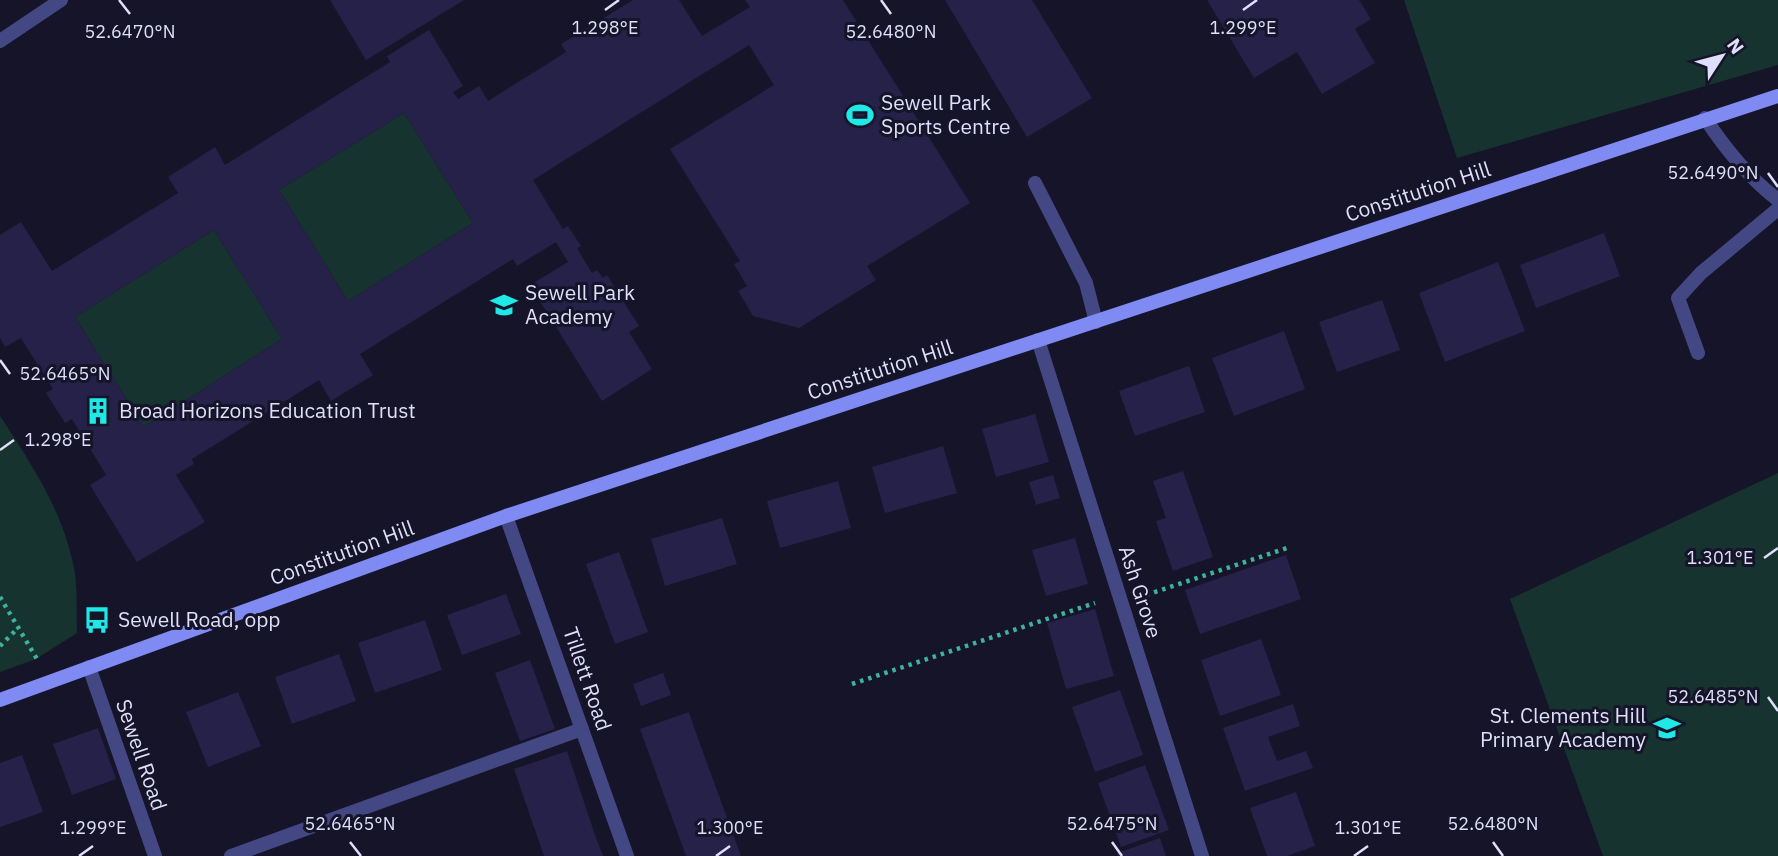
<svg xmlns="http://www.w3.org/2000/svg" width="1778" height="856" font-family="'IBM Plex Sans',sans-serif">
  <rect width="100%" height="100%" fill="#151429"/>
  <g fill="#17332f">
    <path d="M 1404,0 L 1778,0 L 1778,65 L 1457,158 Z"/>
    <path d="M 404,113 L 473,223 L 348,301 L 279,190 Z"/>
    <path d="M 214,230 L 282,339 L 144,427 L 75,317 Z"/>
    <path d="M 0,416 C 31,463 63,511 74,568 C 78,588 76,612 77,633 L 36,659 L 0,672 Z"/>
    <path d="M 1778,473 L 1778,856 L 1603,856 L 1510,599 Z"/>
  </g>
  <g fill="#252149" fill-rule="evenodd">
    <path d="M 330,0 L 464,0 L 366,60 Z"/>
    <path d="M 633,0 L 679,0 L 702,36 L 750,7 L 745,0 L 843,0 L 970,203 L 867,266 L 876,280 L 799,328 L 753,316 L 738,291 L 747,286 L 734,264 L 740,261 L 670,149 L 774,85 L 749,45 L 533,180 L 563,229 L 568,226 L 581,246 L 577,248 L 592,273 L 597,270 L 603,278 L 607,275 L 639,326 L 629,332 L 652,369 L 602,401 L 530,285 L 568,262 L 556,242 L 517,266 L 513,259 L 360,354 L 373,375 L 331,401 L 319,380 L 192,459 L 194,464 L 176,475 L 205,522 L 137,562 L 90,485 L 106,475 L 72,419 L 65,423 L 46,393 L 53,389 L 21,338 L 5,347 L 0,338 L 0,235 L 21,222 L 52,271 L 178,193 L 168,177 L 215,147 L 225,165 L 390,62 L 387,56 L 429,30 L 463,86 L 453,92 L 458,99 L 479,86 L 488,101 L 566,52 L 561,44 ZM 404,113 L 473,223 L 348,301 L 279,190 ZM 214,230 L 282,339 L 144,427 L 75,317 Z"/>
    <path d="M 945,0 L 1032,0 L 1092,98 L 1027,137 Z"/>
    <path d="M 1207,0 L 1359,0 L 1371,19 L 1355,29 L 1375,63 L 1322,94 L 1297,52 L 1254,78 Z"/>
    <path d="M 1604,233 L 1620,276 L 1536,308 L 1520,265 Z"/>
    <path d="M 1498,262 L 1525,331 L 1445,362 L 1419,293 Z"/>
    <path d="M 1382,300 L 1400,350 L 1337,372 L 1319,322 Z"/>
    <path d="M 1284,331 L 1305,389 L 1234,416 L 1212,358 Z"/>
    <path d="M 1189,366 L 1205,412 L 1135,436 L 1119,391 Z"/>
    <path d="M 1035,414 L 1049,462 L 996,477 L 982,429 Z"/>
    <path d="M 943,446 L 957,493 L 885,513 L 872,467 Z"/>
    <path d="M 1183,471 L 1213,557 L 1173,571 L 1156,521 L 1166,518 L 1153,481 Z"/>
    <path d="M 1053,475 L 1060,498 L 1036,505 L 1029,482 Z"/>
    <path d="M 838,481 L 851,528 L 780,548 L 767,501 Z"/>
    <path d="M 722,518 L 737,564 L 665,586 L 651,539 Z"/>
    <path d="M 1075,538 L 1088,584 L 1046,596 L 1032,550 Z"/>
    <path d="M 619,552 L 648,632 L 615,644 L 586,564 Z"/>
    <path d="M 1286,555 L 1301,599 L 1200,634 L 1185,590 Z"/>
    <path d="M 506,594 L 521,634 L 462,655 L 447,615 Z"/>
    <path d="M 1095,609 L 1114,676 L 1066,689 L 1047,623 Z"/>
    <path d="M 425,620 L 442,670 L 375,693 L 358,643 Z"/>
    <path d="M 1261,639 L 1281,695 L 1220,716 L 1201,660 Z"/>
    <path d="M 339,654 L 356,701 L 292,724 L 275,677 Z"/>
    <path d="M 530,660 L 555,729 L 520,741 L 495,673 Z"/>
    <path d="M 663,673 L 671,695 L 641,706 L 633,684 Z"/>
    <path d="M 1120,690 L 1143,755 L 1095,772 L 1072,707 Z"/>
    <path d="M 238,692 L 261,746 L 208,767 L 186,712 Z"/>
    <path d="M 1293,704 L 1300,726 L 1268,737 L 1277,761 L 1306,751 L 1313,768 L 1245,791 L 1223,728 Z"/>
    <path d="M 689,712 L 696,733 L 741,856 L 686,856 L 640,729 Z"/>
    <path d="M 98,728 L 116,779 L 72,795 L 53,744 Z"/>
    <path d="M 567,751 L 595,835 L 603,856 L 544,856 L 514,769 Z"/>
    <path d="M 22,755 L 43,812 L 0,827 L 0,763 Z"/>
    <path d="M 1145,765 L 1169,830 L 1121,847 L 1098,783 Z"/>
    <path d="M 1296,792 L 1315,846 L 1287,856 L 1267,856 L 1250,808 Z"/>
    <path d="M 1160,838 L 1166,856 L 1118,856 L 1117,853 Z"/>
  </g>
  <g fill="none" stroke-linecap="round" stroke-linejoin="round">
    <g stroke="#3db29e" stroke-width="4.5" stroke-dasharray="3.5 5" stroke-linecap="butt">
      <path d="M 1146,595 L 1287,548"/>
      <path d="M 0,597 L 37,659"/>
      <path d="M 0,646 L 18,628"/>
      <path d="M 852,684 L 1095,603"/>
    </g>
    <g stroke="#434884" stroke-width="14">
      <path d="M 1035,183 L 1086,283 L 1096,322"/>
      <path d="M 231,856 L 582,729"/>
    </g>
    <g stroke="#434884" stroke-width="14">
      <path d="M 0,41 L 61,0"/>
      <path d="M 1705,118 C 1726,150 1748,177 1778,200"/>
      <path d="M 1038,340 L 1202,856"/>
      <path d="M 1698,353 L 1678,298 L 1701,273 L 1778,209"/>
      <path d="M 506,516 L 627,856"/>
      <path d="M 89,667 L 155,856"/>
    </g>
    <path stroke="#7f8af3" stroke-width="14" d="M 0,700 L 506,516 L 1778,96"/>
  </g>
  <path fill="none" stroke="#dfdffc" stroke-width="2.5" d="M 119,0 L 130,14M 881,0 L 891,14M 605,10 L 619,0M 1243,10 L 1257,0M 1768,173 L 1778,187M 0,360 L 10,374M 0,450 L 14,440M 1764,558 L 1778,548M 1768,697 L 1778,711M 350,842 L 361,856M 1112,842 L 1122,856M 1493,842 L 1503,856M 79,856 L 93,846M 716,856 L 730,846M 1354,856 L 1368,846"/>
  <defs>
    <symbol id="stadium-bare" viewBox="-9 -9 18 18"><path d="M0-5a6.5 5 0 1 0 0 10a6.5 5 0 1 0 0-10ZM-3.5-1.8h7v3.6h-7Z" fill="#1ee9e6" stroke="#151429" stroke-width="2.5" paint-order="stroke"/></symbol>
    <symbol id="school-bare" viewBox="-9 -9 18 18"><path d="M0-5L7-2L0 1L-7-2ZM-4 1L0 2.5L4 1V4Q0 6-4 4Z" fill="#1ee9e6" stroke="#151429" stroke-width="2.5" paint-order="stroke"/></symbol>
    <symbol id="building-bare" viewBox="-9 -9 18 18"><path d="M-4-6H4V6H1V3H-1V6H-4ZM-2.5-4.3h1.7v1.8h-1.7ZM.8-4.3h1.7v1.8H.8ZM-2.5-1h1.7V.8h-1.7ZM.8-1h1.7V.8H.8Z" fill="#1ee9e6" stroke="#151429" stroke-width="2.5" paint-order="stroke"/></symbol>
    <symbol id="bus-bare" viewBox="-9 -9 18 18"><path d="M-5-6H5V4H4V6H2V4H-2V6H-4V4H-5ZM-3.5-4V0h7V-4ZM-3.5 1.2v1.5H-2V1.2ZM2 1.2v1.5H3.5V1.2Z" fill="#1ee9e6" stroke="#151429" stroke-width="2.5" paint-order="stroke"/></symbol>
  </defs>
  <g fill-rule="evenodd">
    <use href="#stadium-bare" x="841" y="96" width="38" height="38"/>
    <use href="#school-bare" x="485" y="286" width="38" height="38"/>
    <use href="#building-bare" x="79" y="392" width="38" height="38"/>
    <use href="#bus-bare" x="78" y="601" width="38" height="38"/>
    <use href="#school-bare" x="1648" y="709" width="38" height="38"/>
  </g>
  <g text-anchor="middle" stroke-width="6" stroke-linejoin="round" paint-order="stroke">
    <g font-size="21" fill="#dfdffc" stroke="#151429" text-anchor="start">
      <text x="881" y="110">Sewell Park<tspan x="881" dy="24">Sports Centre</tspan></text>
      <text x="525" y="300">Sewell Park<tspan x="525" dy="24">Academy</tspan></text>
      <text x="119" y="418">Broad Horizons Education Trust</text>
      <text x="118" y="627">Sewell Road, opp</text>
      <text x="1646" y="723" text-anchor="end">St. Clements Hill<tspan x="1646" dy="24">Primary Academy</tspan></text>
    </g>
    <g font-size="21" fill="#dfdffc" stroke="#151429">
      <text transform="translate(1418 192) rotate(-18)" y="7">Constitution Hill</text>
      <text transform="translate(880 370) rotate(-18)" y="7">Constitution Hill</text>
      <text transform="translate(342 553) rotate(-20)" y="7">Constitution Hill</text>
      <text transform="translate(1140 592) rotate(72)" y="7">Ash Grove</text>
      <text transform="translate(587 679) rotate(71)" y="7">Tillett Road</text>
      <text transform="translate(141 755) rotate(71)" y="7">Sewell Road</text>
    </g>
  </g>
  <g font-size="18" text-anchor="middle" fill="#dfdffc" stroke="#151429" stroke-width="6" stroke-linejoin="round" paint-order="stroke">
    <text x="605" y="34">1.298°E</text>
    <text x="1243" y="34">1.299°E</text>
    <text x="130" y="38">52.6470°N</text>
    <text x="891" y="38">52.6480°N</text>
    <text x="1713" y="179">52.6490°N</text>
    <text x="65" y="380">52.6465°N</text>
    <text x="58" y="446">1.298°E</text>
    <text x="1720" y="564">1.301°E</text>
    <text x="1713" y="703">52.6485°N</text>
    <text x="350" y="830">52.6465°N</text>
    <text x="1112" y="830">52.6475°N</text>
    <text x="1493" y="830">52.6480°N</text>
    <text x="93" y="834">1.299°E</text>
    <text x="730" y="834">1.300°E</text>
    <text x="1368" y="834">1.301°E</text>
  </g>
  <g transform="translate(1722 56) rotate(54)" stroke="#151429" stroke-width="5" paint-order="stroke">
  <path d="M0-5L12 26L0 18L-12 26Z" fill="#dfdffc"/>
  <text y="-10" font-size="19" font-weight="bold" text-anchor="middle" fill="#dfdffc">N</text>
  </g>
</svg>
